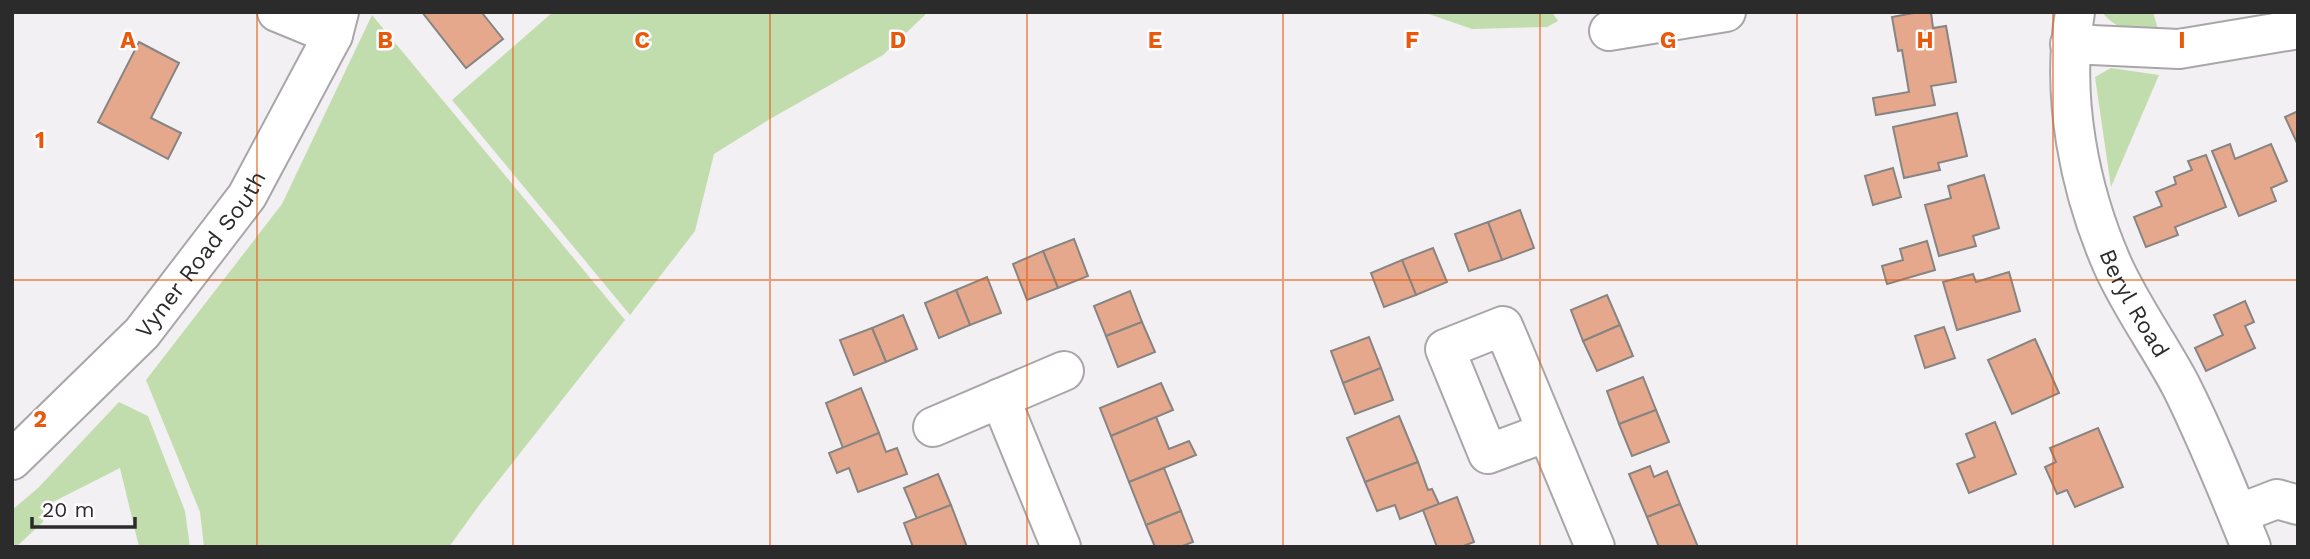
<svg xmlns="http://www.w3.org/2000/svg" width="2310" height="559" font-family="'Work Sans',sans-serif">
  <rect width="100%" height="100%" fill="#f2f0f3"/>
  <g fill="#c2ddad">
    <path d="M 553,12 L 928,12 L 883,55 L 770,119 L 714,154 L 695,231 L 630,315 L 452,100 Z"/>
    <path d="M 1423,12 L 1552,12 L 1558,21 L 1547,27 L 1472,29 Z"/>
    <path d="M 2102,12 L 2153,12 L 2159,33 C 2138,33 2116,31 2102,12 Z"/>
    <path d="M 372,15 L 625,320 L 480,504 L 449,547 L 204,547 L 200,512 L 146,380 L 282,204 Z"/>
    <path d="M 2111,68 L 2159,75 L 2111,187 L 2095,77 Z"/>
    <path d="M 119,402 L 148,416 L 185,511 L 190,547 L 139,547 L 120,468 L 43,507 L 43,522 L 16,547 L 12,547 L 12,510 L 38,488 Z"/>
  </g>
  <g fill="#e6a88c" stroke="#878482" stroke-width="2">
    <path d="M 422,12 L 486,12 L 483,14 L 503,39 L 466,68 Z"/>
    <path d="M 1919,12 L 1931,12 L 1933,28 L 1946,26 L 1956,82 L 1931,86 L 1935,105 L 1876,115 L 1873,98 L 1909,92 L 1902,50 L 1898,51 L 1892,17 Z"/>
    <path d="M 139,42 L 179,63 L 151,118 L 181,133 L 168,159 L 98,122 Z"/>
    <path d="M 2298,111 L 2298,145 L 2285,117 Z"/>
    <path d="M 1957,113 L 1967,156 L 1938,163 L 1940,170 L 1904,178 L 1893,127 Z"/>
    <path d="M 2230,144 L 2235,159 L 2271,144 L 2287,181 L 2271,188 L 2276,201 L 2239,216 L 2212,151 Z"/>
    <path d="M 2206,155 L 2226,207 L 2175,227 L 2178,235 L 2146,247 L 2134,217 L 2162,206 L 2156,192 L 2176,184 L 2174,177 L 2192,170 L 2188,161 Z"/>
    <path d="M 1893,168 L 1901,197 L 1873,205 L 1865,176 Z"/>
    <path d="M 1984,175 L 1999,228 L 1973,236 L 1976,246 L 1939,256 L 1925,205 L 1951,198 L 1948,186 Z"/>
    <path d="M 1520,210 L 1534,248 L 1502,260 L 1488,222 Z"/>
    <path d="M 1488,222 L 1502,260 L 1469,271 L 1455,234 Z"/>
    <path d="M 1074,239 L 1088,276 L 1058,288 L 1043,251 Z"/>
    <path d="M 1927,241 L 1935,270 L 1887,284 L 1882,266 L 1903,260 L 1900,249 Z"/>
    <path d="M 1433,248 L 1447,282 L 1416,295 L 1402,260 Z"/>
    <path d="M 1043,251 L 1058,288 L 1027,300 L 1013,264 Z"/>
    <path d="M 1402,260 L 1416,295 L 1384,307 L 1371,273 Z"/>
    <path d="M 2009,272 L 2020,311 L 1957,330 L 1943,282 L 1973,274 L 1976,282 Z"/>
    <path d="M 987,277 L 1001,313 L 970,325 L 956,290 Z"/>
    <path d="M 956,290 L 970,325 L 939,338 L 925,303 Z"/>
    <path d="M 1130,291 L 1142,322 L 1106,336 L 1094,306 Z"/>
    <path d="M 1607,295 L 1620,325 L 1583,341 L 1571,310 Z"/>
    <path d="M 2245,301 L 2254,322 L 2245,326 L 2255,348 L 2206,371 L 2195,348 L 2223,335 L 2214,315 Z"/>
    <path d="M 903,315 L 917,349 L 886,362 L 872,328 Z"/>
    <path d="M 1142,322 L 1155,352 L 1118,367 L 1106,336 Z"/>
    <path d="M 1620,325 L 1633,356 L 1597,371 L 1583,341 Z"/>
    <path d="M 1944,327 L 1955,358 L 1925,368 L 1915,336 Z"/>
    <path d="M 872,328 L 886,362 L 854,375 L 840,340 Z"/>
    <path d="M 1369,337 L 1381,368 L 1343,383 L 1331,351 Z"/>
    <path d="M 2035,339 L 2059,393 L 2012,414 L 1988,360 Z"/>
    <path d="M 1381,368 L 1393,400 L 1355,414 L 1343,383 Z"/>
    <path d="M 1643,377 L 1656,410 L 1619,424 L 1607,391 Z"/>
    <path d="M 1161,383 L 1173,410 L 1111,436 L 1100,408 Z"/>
    <path d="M 861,388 L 879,433 L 843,448 L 826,403 Z"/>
    <path d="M 1656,410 L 1669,442 L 1632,456 L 1619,424 Z"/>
    <path d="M 1399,416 L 1418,462 L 1365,482 L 1347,438 Z"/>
    <path d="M 1156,417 L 1169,449 L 1189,441 L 1196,455 L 1129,482 L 1111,436 Z"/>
    <path d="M 1995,422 L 2016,474 L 1969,493 L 1957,464 L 1975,457 L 1966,434 Z"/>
    <path d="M 2098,428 L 2123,487 L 2075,507 L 2067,490 L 2057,494 L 2045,467 L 2056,462 L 2050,448 Z"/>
    <path d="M 879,433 L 886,452 L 897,448 L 907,474 L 858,492 L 849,468 L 837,473 L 829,453 Z"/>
    <path d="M 1418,462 L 1428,490 L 1432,489 L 1439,504 L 1400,519 L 1395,505 L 1377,511 L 1365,482 Z"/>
    <path d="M 1650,466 L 1654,477 L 1667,471 L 1680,504 L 1647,517 L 1629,474 Z"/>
    <path d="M 1164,468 L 1181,511 L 1146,525 L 1129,482 Z"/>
    <path d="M 938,474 L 951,505 L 917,519 L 904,488 Z"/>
    <path d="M 1457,497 L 1474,542 L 1461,547 L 1437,547 L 1423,510 Z"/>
    <path d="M 1680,504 L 1698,547 L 1659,547 L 1647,517 Z"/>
    <path d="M 951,505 L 967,547 L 913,547 L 904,523 Z"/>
    <path d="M 1181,511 L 1193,542 L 1180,547 L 1155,547 L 1146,525 Z"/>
  </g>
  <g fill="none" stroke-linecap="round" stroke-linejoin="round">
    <defs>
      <g id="minor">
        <path d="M 277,12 L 333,35"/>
        <path id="s1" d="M 2075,12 C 2061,96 2079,189 2113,266 C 2132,308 2160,346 2181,386 C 2207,438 2229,493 2251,547"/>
        <path d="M 1609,31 L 1726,12"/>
        <path d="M 2070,44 L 2179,49 L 2293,30 L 2298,27"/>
        <path d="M 1000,398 L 1061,547"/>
        <path d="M 933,427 L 1064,371"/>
        <path d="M 1547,432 L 1488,454 L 1445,349 L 1503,326 L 1509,340 L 1595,547"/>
        <path id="s2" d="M 12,460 L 142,333 L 247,196 L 333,35 L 339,12"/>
        <path d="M 2238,514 L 2277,499 L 2298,505"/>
      </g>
    </defs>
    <use href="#minor" stroke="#a8a6a9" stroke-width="42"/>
    <use href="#minor" stroke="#fff" stroke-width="38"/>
  </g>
  <path fill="none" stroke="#e8590c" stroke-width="2" stroke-opacity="0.55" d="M 257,12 L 257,547M 513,12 L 513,547M 770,12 L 770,547M 1027,12 L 1027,547M 1283,12 L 1283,547M 1540,12 L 1540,547M 1797,12 L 1797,547M 2053,12 L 2053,547M 12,280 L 2298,280"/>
  <g text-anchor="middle" stroke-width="5" stroke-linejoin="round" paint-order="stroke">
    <g font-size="23" fill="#2c2b2c" stroke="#fffdff">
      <text dy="8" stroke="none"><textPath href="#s2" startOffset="280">Vyner Road South</textPath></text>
      <text dy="8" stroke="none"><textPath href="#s1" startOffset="303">Beryl Road</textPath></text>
    </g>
  </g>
  <g font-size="23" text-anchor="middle" font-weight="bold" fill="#e8590c" stroke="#fffdff" stroke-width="5" stroke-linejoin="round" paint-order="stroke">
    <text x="128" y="48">A</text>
    <text x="385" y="48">B</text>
    <text x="642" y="48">C</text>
    <text x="898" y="48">D</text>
    <text x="1155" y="48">E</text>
    <text x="1412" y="48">F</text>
    <text x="1668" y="48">G</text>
    <text x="1925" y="48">H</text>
    <text x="2182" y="48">I</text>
    <text x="40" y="148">1</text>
    <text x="40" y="427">2</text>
  </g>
  <rect width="2310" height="559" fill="none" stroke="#2c2b2c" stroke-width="28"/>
  <path d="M32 517v10h103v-10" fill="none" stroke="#2c2b2c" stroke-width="3.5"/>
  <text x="42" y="517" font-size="21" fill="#2c2b2c" stroke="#fffdff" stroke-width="5" paint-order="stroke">20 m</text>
</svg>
